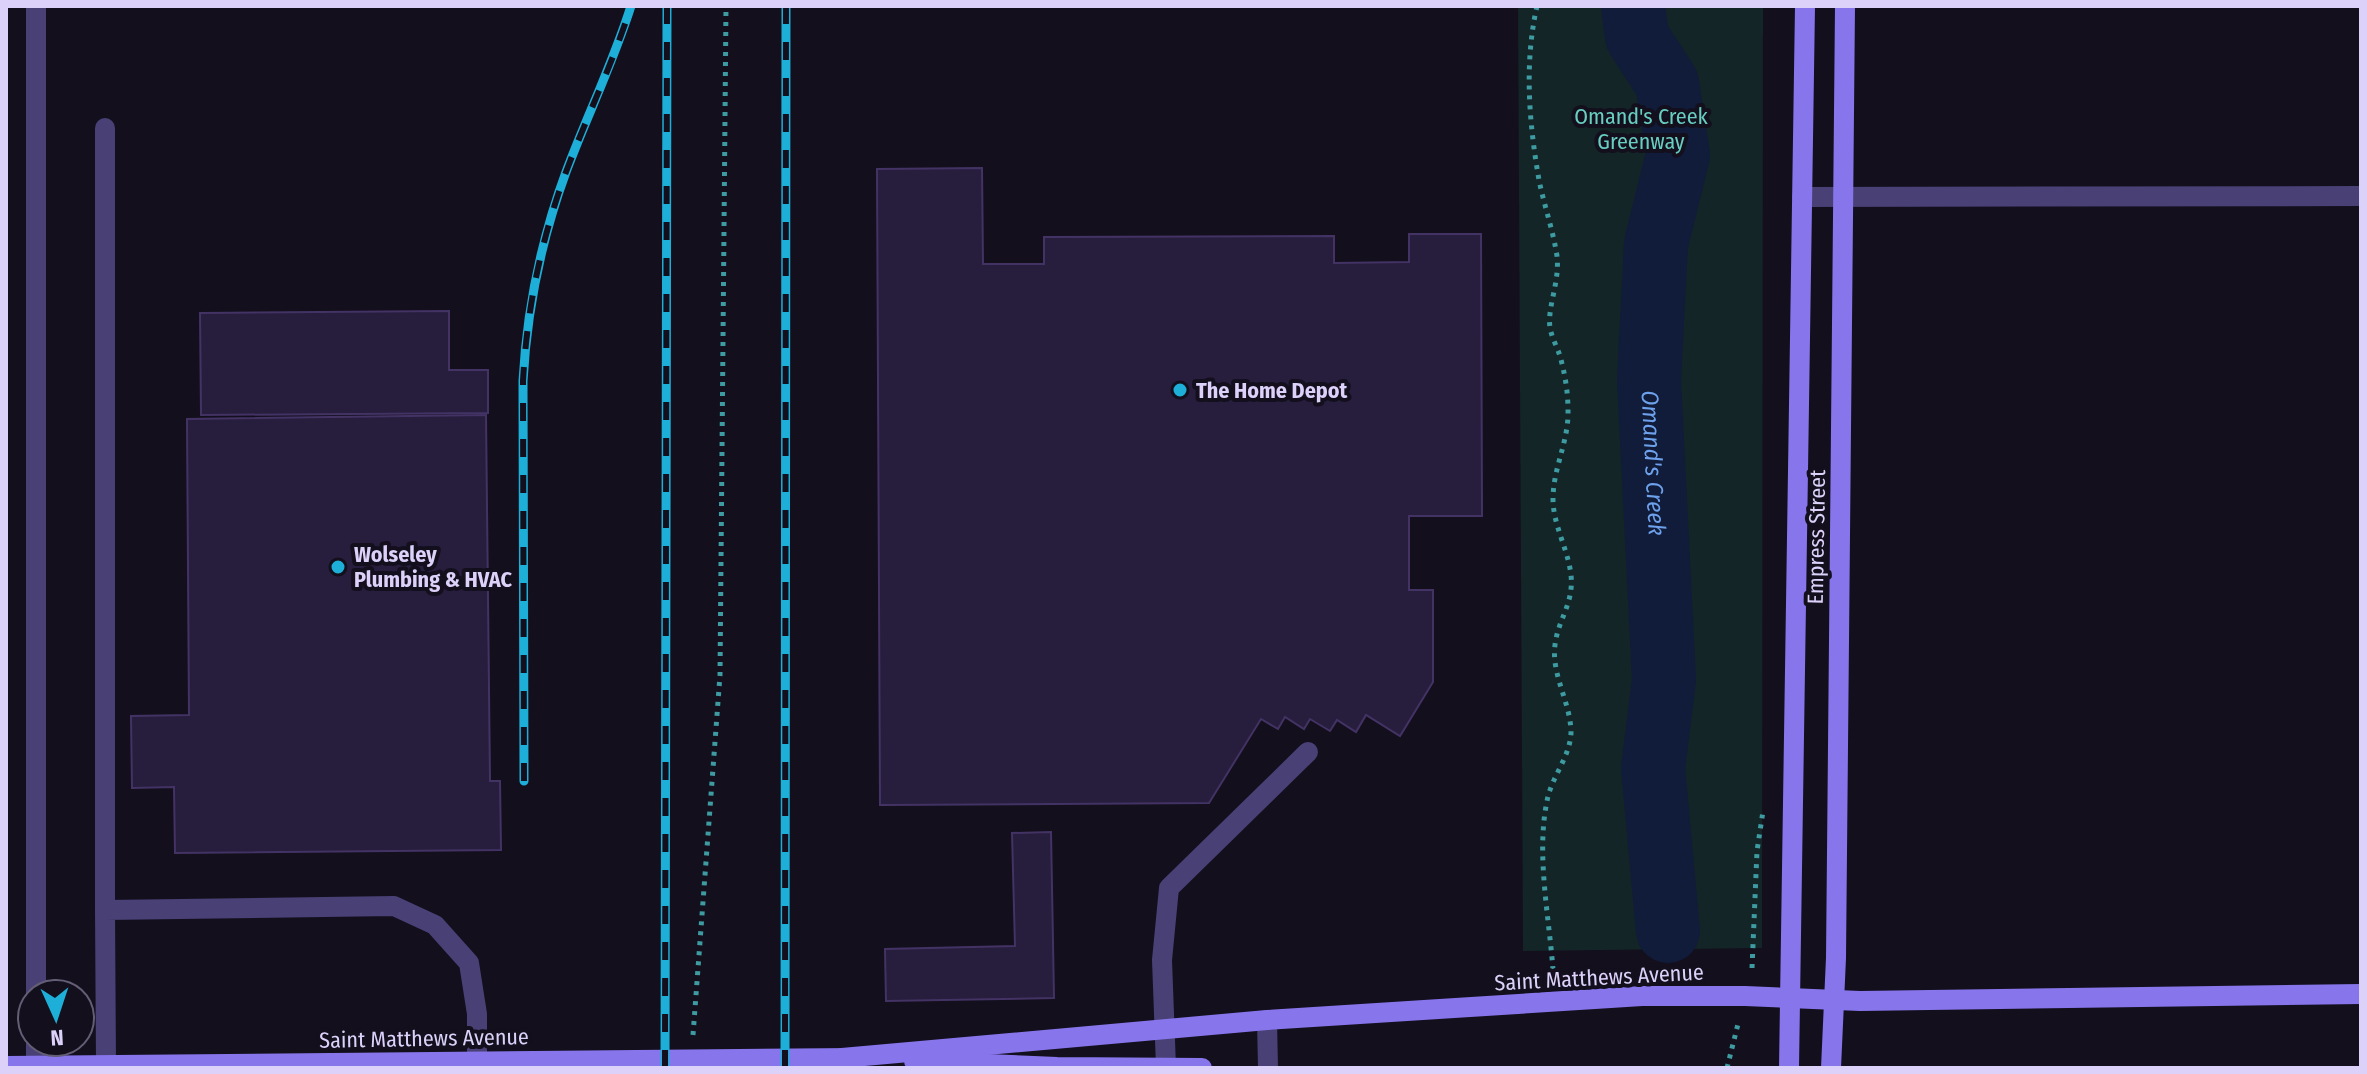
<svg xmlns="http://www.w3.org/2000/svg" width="2367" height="1074" font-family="'Fira Sans Condensed',sans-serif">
  <rect width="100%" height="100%" fill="#130f1d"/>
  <path fill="#132526" d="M 1518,6 L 1763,6 L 1762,948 L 1523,951 Z"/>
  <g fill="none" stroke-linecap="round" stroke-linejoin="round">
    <path stroke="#111b3a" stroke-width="64" id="s1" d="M 1633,6 L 1637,37 L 1667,83 L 1678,155 L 1656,244 L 1649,380 L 1664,680 L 1653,768 L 1668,931"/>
  </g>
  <g fill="#271d3c" stroke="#433365" stroke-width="2">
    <path d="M 982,168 L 983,264 L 1044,264 L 1044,237 L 1334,236 L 1334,263 L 1409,262 L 1409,234 L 1481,234 L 1482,516 L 1409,516 L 1409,590 L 1433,590 L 1433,682 L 1400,736 L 1366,715 L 1356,732 L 1337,720 L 1330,731 L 1310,719 L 1304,729 L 1285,717 L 1278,729 L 1261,719 L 1209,803 L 880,805 L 877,169 Z"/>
    <path d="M 449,311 L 449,370 L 488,370 L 488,413 L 201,415 L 200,313 Z"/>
    <path d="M 486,415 L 490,781 L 500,781 L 501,850 L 175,853 L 174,787 L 132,788 L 131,716 L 189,715 L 187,419 Z"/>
    <path d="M 1051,832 L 1054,998 L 886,1001 L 885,949 L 1015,946 L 1012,833 Z"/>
  </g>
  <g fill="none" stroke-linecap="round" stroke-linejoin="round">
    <g stroke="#3d9ba1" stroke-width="5" stroke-dasharray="4 6" stroke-linecap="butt">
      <path d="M 1537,6 C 1524,63 1529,123 1539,180 C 1544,205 1553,230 1557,256 C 1560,282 1547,307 1550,328 C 1552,338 1557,347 1560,356 C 1565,374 1568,392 1568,410 C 1569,441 1553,468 1553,499 C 1553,525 1568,549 1571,575 C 1574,604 1558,619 1555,645 C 1551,675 1571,703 1571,733 C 1570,757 1551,778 1547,801 C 1536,854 1549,916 1553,970"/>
      <path d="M 1752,968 L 1757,851 L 1763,811"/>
      <path d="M 693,1035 L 720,675 L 726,6"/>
      <path d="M 1727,1068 L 1738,1024"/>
    </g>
    <g stroke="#494076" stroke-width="20">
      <path d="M 36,6 L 36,994"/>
      <path d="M 1802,197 L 2361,196"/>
      <path d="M 105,910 L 105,128"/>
      <path d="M 1267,1020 L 1268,1068"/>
      <path d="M 106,1065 L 105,910 L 394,906 L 435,925 L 469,963 L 477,1014 L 477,1062"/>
      <path d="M 1166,1067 L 1162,960 L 1169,888 L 1308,752"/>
      <path d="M 36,1068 L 36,1042"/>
    </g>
    <g stroke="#8775ec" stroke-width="20">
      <path d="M 842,1058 L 1267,1020 L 1642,996 L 1745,996 L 1860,1001 L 2361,994"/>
      <path d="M 914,1061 L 1057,1067 L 1202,1068"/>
      <path d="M 6,1066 L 854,1058"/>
      <path d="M 1789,1068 L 1805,6"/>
      <path d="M 1831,1068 L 1836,958 L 1845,6"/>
    </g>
    <defs>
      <g id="rail">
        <path d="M 524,781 L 523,381 C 527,308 541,240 566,172 C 587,116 613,63 631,6"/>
        <path d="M 665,1068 L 667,6"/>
        <path d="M 785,1068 L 786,6"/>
      </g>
    </defs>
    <use href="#rail" stroke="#1eafd8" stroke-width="9"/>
    <use href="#rail" stroke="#130f1d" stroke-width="6" stroke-dasharray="18" stroke-linecap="butt"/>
  </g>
  <g fill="#1eafd8" stroke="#130f1d" stroke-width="3">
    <circle cx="1180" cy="390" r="8"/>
    <circle cx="338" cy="567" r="8"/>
  </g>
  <g text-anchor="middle" stroke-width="8" stroke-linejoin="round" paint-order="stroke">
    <g font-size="22" fill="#68cec1" stroke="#130f1d">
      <text x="1641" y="124">Omand's Creek<tspan x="1641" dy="25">Greenway</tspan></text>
    </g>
    <g font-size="22" font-weight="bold" fill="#dbd1f9" stroke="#130f1d" text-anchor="start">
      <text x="1196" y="398">The Home Depot</text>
      <text x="354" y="562">Wolseley<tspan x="354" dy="25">Plumbing &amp; HVAC</tspan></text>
    </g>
    <g font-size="22" fill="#dbd1f9" stroke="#130f1d">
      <text transform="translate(1816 537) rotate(-89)" y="8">Empress Street</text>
      <text transform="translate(1599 977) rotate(-3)" y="8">Saint Matthews Avenue</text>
      <text transform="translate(424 1038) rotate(-1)" y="8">Saint Matthews Avenue</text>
    </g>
    <g font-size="24" font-style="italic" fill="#6da1eb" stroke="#130f1d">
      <text dy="8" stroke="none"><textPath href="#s1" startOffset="470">Omand's Creek</textPath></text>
    </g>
  </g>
  <rect width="2367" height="1074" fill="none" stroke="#dbd1f9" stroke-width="16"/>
  <g transform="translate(56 1018) rotate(177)"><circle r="38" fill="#130f1d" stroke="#635d75" stroke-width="2"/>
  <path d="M0-6L14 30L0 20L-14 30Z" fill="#1eafd8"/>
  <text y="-12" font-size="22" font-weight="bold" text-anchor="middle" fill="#dbd1f9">N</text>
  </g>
</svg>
